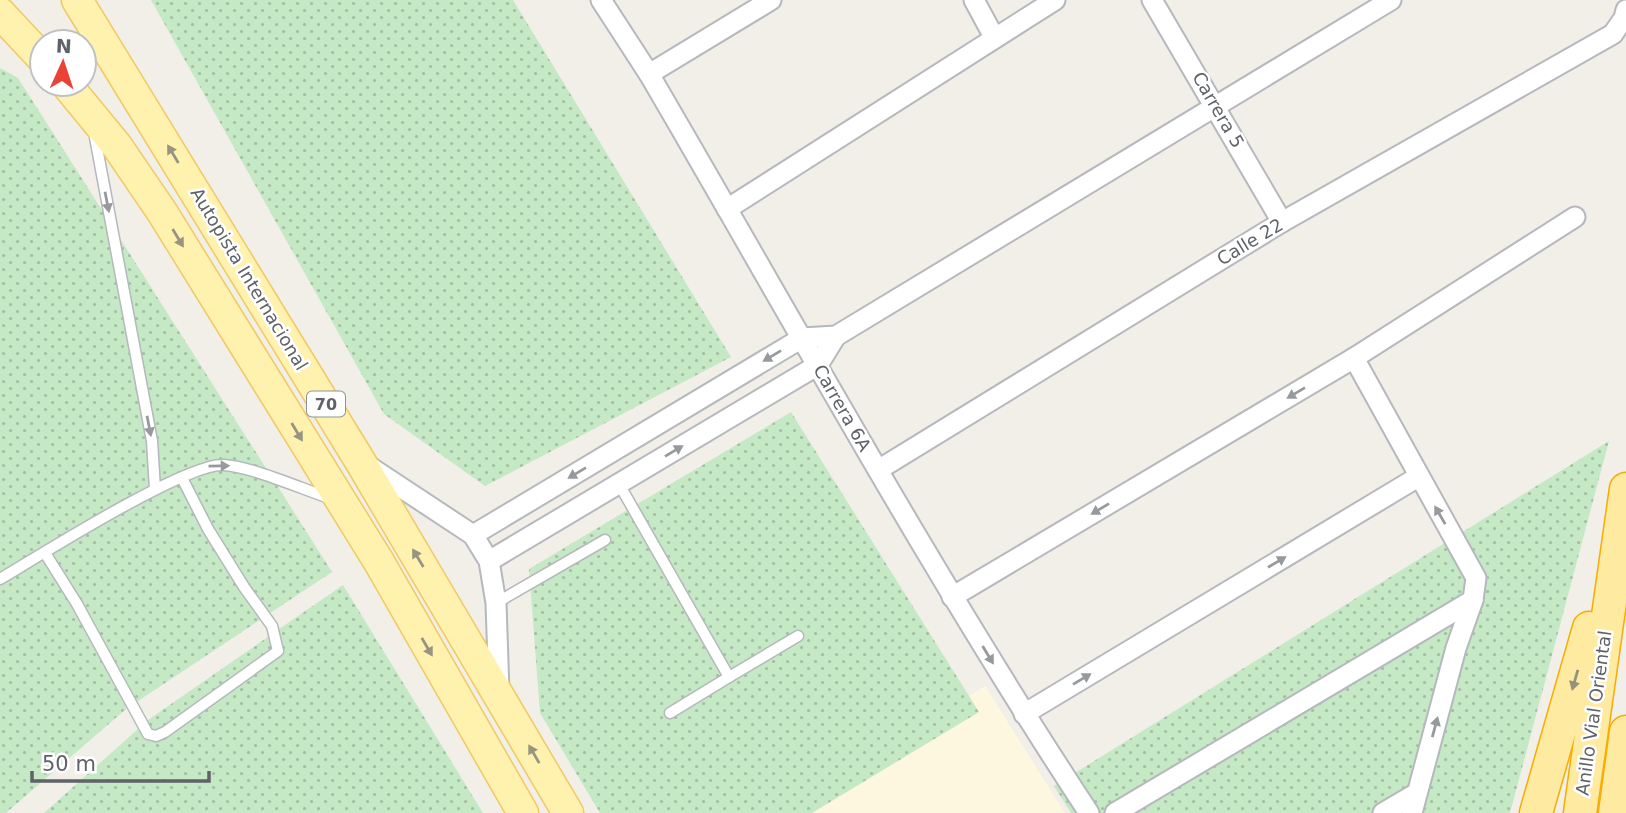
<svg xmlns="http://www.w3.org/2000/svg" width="1626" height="813" font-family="'DejaVu Sans',sans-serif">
  <defs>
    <pattern id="grass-dots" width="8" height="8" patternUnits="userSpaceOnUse" patternTransform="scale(1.75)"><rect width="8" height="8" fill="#c5e8c5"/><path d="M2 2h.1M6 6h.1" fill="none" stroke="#a3c0a4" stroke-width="1.8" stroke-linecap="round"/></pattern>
  </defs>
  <rect width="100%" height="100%" fill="#f1efe8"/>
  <path fill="#fef7e0" d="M 985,686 L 1065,813 L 780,813 Z"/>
  <g fill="url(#grass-dots)">
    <path d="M 151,0 L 513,0 L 731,357 L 485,486 L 384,414 Z"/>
    <path d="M 0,68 L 18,78 L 332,572 L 126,709 L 6,813 L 0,813 Z"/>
    <path d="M 791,412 L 979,712 L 812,813 L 600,813 L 540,713 L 529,569 Z"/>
    <path d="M 1609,441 L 1510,813 L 1071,813 L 1054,786 Z"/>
    <path d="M 343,585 L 483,813 L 44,813 L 148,720 Z"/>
  </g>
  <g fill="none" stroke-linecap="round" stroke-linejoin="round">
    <defs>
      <g id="service">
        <path d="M 94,132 L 152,441 L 155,489"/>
        <path d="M 619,484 L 729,677 L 798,636"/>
        <path d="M 45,553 L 77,604 L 148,734 L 156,736 L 165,732 L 278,651 L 272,626 L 244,587 L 208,529 L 182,478"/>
        <path d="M 0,579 C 39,556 187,462 224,465 C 253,467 302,489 332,499"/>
        <path d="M 496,603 L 605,540"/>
        <path d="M 670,713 L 729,677"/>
      </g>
      <g id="minor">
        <path d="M 601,0 L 649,74 C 794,322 931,573 1089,813"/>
        <path d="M 974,0 L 994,37"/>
        <path d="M 1152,0 L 1282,222"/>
        <path d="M 649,74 L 771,0"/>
        <path d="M 727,209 L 1055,0"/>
        <path d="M 1354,358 L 1476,578 L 1473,600 L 1456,648 L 1412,813"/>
        <path d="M 367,465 L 473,535 L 489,561 L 496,603 L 499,692"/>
        <path d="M 878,470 L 1282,222 L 1613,34 L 1624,18 L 1626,10"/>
        <path d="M 473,535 L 802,338 L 836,336 L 1391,0"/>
        <path d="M 489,561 L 818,365 L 836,336"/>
        <path d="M 952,597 L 1354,358 L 1575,217"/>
        <path d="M 1024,714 L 1418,477"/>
        <path d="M 1115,813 L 1473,600"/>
        <path d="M 1383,813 L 1417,793"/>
      </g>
      <g id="primary">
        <path d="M 77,0 L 360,461 L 568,813"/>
        <path d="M 0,13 L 42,58"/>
        <path d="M 66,84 L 117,146 L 162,212 L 379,562 L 523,813"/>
      </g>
      <g id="trunk">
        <path d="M 1536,813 L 1589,628"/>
        <path d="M 1580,813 L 1626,489"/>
        <path d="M 1615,813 L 1626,732"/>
      </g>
    </defs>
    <use href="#service" stroke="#b5b8bc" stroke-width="13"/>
    <use href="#minor" stroke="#b5b8bc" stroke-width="23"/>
    <use href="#primary" stroke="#f2c960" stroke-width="33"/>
    <use href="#trunk" stroke="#f9ab00" stroke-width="35"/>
    <use href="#service" stroke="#fff" stroke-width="10"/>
    <use href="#minor" stroke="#fff" stroke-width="19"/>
    <use href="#primary" stroke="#fff2af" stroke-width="30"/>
    <use href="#trunk" stroke="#feeaa1" stroke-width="32"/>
  </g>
  <defs><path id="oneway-solid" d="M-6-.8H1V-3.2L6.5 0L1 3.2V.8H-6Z" transform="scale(1.75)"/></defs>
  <g fill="#979581">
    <use href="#oneway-solid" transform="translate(173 154) rotate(-121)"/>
    <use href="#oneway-solid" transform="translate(178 238) rotate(59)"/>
    <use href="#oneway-solid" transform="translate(297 432) rotate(59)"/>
    <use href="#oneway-solid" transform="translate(418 558) rotate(-121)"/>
    <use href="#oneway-solid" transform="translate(427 647) rotate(60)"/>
    <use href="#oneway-solid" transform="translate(534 754) rotate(-120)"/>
  </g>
  <g fill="#979a9d">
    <use href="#oneway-solid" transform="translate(107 202) rotate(79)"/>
    <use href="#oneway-solid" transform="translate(772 356) rotate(149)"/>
    <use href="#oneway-solid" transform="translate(1296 393) rotate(149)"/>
    <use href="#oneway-solid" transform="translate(149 426) rotate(79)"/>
    <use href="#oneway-solid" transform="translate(674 451) rotate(-31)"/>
    <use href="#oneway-solid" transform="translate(219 466) rotate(-1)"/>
    <use href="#oneway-solid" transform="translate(577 473) rotate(149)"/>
    <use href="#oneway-solid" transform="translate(1100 509) rotate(149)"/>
    <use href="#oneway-solid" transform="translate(1440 515) rotate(-120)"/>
    <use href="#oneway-solid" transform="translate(1277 562) rotate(-31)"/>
    <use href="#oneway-solid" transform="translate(988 655) rotate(59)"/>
    <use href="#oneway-solid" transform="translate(1082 679) rotate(-31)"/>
    <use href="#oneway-solid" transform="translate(1435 727) rotate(-75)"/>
  </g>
  <use fill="#97927c" href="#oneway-solid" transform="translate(1575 680) rotate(106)"/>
  <g text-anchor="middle" stroke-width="5" stroke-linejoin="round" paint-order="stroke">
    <rect fill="#fff" stroke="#8f9295" stroke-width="2" x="307" y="391.5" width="38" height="25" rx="5"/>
    <g font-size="16" font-weight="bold" fill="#5f6368">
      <text x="326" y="410">70</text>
    </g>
    <g font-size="18" fill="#5f6368" stroke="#fff">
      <text transform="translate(1218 110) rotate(60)" y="6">Carrera 5</text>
      <text transform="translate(1250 242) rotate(-31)" y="6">Calle 22</text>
      <text transform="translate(249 279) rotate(59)" y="6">Autopista Internacional</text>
      <text transform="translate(842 408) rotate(60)" y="6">Carrera 6A</text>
      <text transform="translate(1594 713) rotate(-82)" y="6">Anillo Vial Oriental</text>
    </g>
  </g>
  <g transform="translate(63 63) rotate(3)"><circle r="33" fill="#ffffff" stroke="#bfc1c3" stroke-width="2"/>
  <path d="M0-5L12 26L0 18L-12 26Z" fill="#ea4335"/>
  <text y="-10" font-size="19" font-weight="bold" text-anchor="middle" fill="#5f6368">N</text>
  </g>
  <path d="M32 771v10h177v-10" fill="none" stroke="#5f6368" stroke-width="3.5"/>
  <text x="42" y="771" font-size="21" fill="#5f6368" stroke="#ffffff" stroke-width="5" paint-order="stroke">50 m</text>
</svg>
